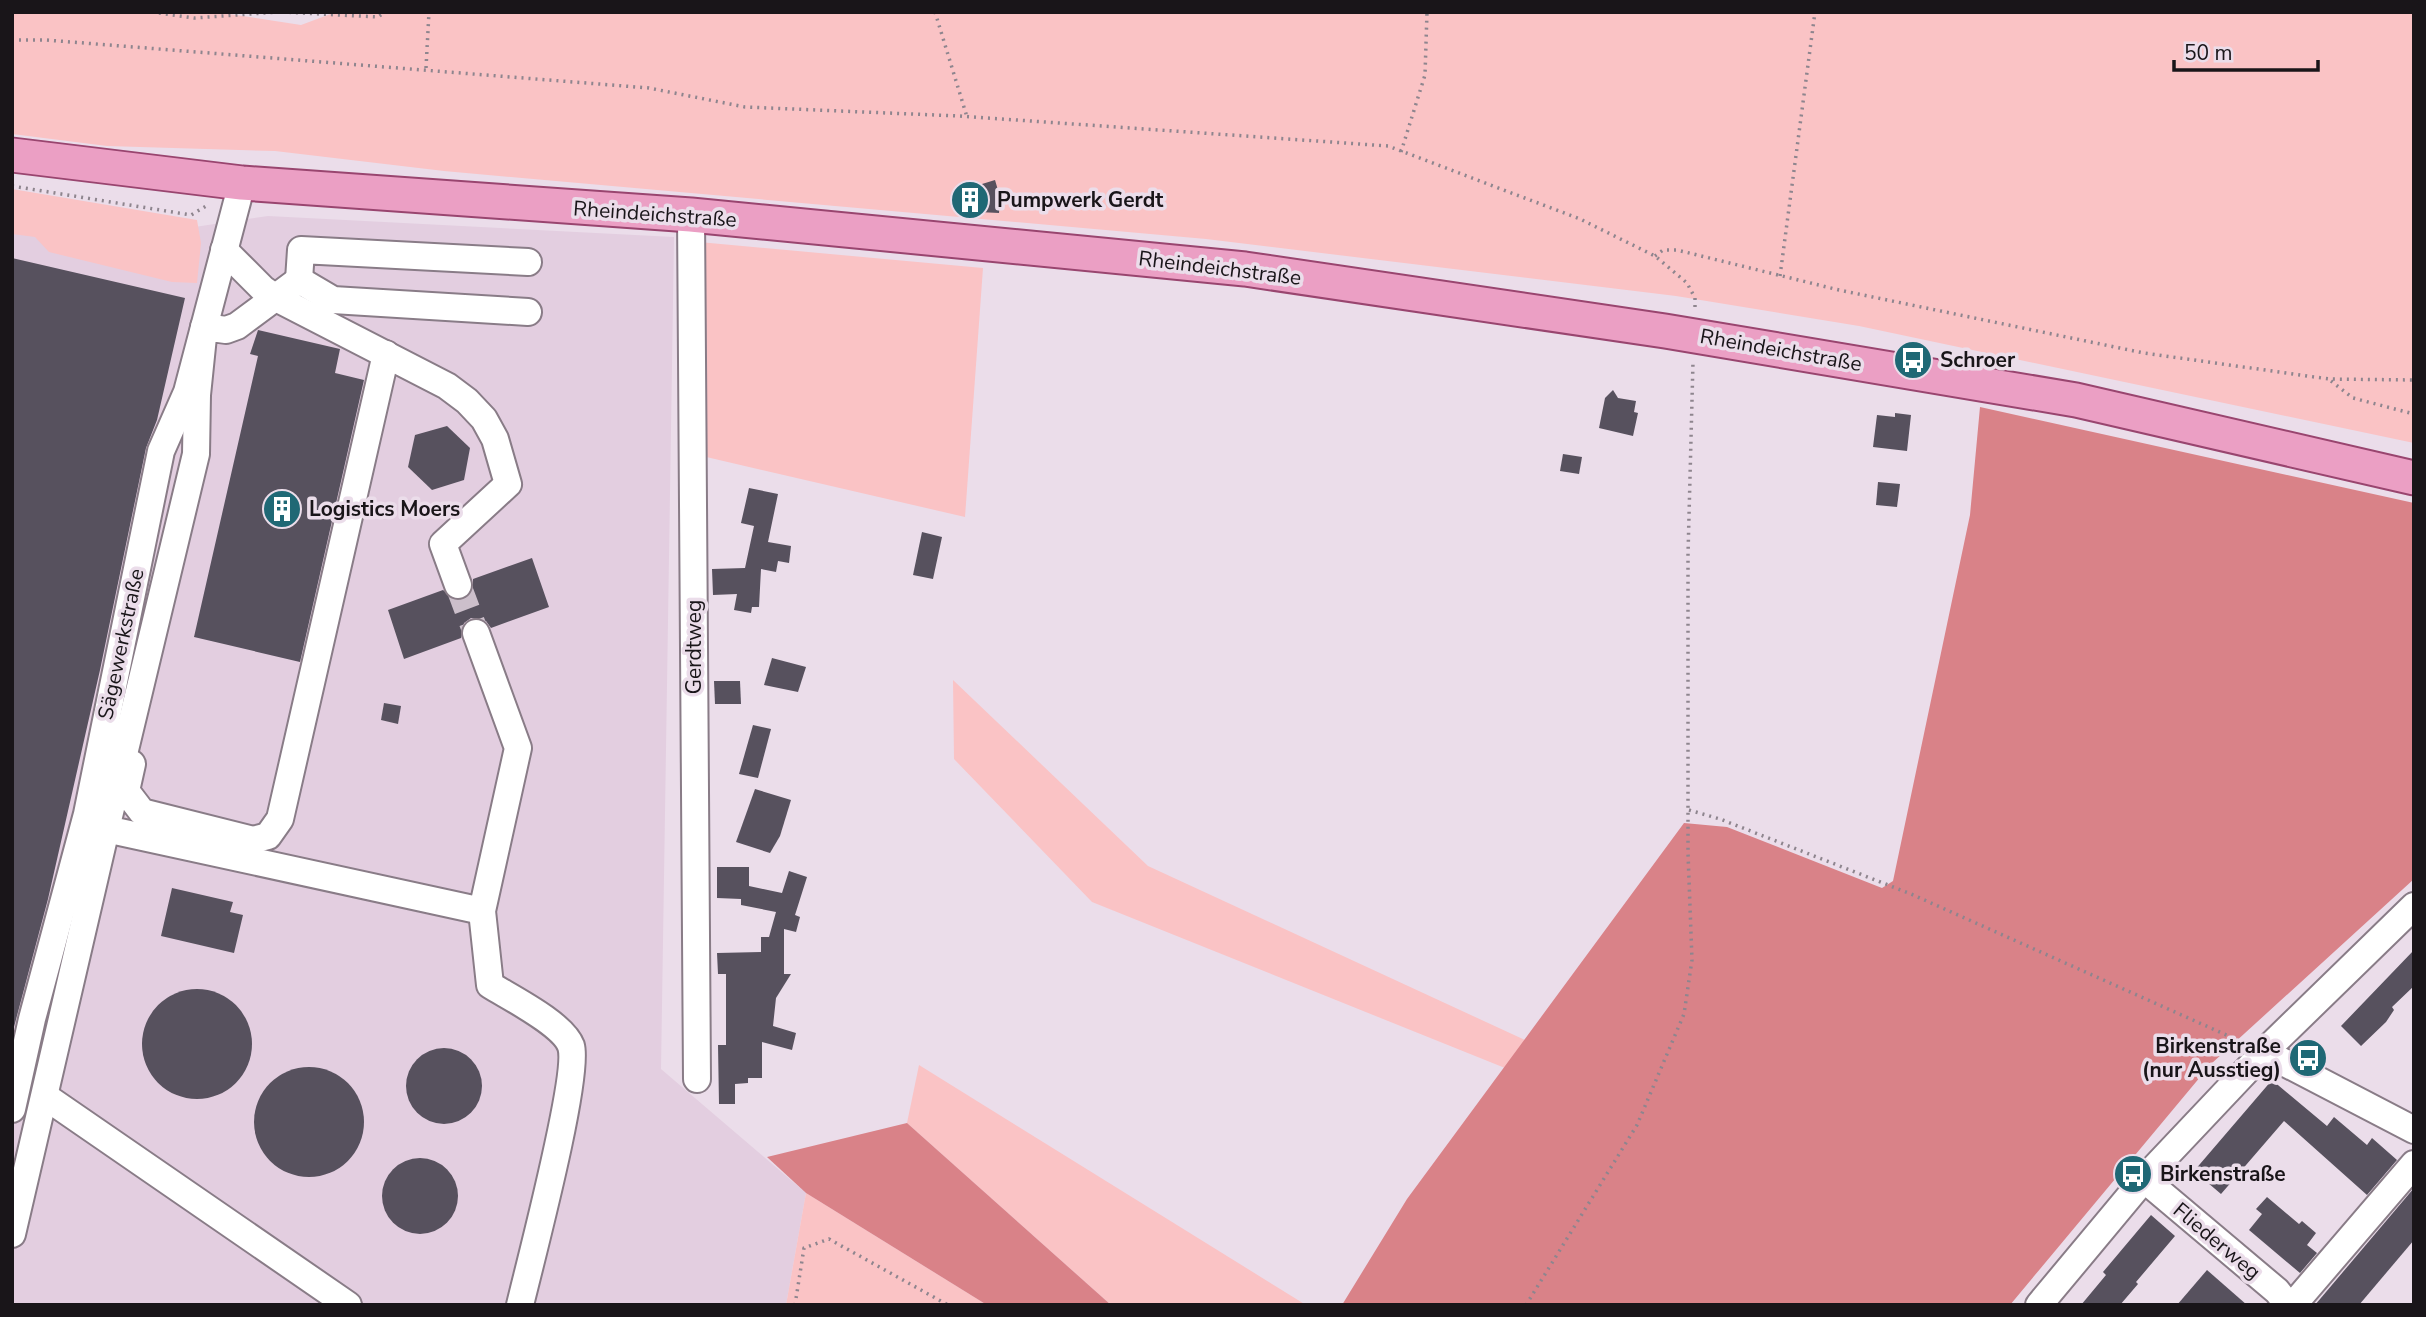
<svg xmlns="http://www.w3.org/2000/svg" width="2426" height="1317" font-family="'Nunito Sans',sans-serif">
  <rect width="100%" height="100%" fill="#ebddea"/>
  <path fill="#e3cee0" d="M 12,195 L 188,228 L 268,216 L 674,237 L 661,1069 L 806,1193 L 786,1305 L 12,1305 Z"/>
  <g fill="#fac3c5">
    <path d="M 12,12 L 216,12 L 301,25 L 336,12 L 2414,12 L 2414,443 L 1859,326 L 1676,296 L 1206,239 L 444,171 L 275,151 L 107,146 L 12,134 Z"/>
    <path d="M 12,189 L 197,220 L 201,243 L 197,283 L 172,282 L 49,252 L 35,237 L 12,234 Z"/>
    <path d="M 699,242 L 983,268 L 965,517 L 702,456 Z"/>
    <path d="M 953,680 L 1148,866 L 1525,1040 L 1505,1068 L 1092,902 L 954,759 Z"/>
    <path d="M 919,1065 L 1306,1305 L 1111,1305 L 907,1123 Z"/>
    <path d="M 806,1193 L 987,1305 L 786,1305 Z"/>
  </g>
  <g fill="#d98288">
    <path d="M 1980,407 L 2414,503 L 2414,879 L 2211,1064 L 2010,1305 L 1342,1305 L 1407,1199 L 1684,823 L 1727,827 L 1882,888 L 1893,881 L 1970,515 Z"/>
    <path d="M 907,1123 L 1111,1305 L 987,1305 L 806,1193 L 767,1157 Z"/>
  </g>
  <g fill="#57515e">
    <path d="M 995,180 L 1000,197 L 999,213 L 958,211 L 960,188 L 982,190 L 982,184 Z"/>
    <path d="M 12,258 L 185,298 L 157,420 L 146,448 L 100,670 L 48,899 L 14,1027 Z"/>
    <path d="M 258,330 L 340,349 L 335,373 L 364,380 L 300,662 L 194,637 L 258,356 L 250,354 Z"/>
    <path d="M 1613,390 L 1618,398 L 1636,401 L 1634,412 L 1638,413 L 1633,436 L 1599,428 L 1605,398 Z"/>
    <path d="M 1895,413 L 1911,415 L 1907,451 L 1873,447 L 1877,415 L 1895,417 Z"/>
    <path d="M 447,426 L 470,448 L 464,480 L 432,490 L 408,467 L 415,435 Z"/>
    <path d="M 1563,454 L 1582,457 L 1579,474 L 1560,471 Z"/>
    <path d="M 1878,482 L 1900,484 L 1897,507 L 1876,505 Z"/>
    <path d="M 749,488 L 778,494 L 768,542 L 791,546 L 789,563 L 778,561 L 776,572 L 761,569 L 759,607 L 752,607 L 751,613 L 734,610 L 737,594 L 713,595 L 712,569 L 745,568 L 754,526 L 741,523 Z"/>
    <path d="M 922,532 L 942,537 L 933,579 L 913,575 Z"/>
    <path d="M 532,558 L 549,607 L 491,628 L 486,621 L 471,618 L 464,623 L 461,638 L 404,659 L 388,610 L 443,590 L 455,600 L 464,599 L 473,588 L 473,579 Z"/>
    <path d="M 772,658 L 806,667 L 798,692 L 764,685 Z"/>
    <path d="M 714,681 L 740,681 L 741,704 L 715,704 Z"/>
    <path d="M 384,703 L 401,706 L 398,724 L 381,720 Z"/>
    <path d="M 753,725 L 771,729 L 758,778 L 739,774 Z"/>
    <path d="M 755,789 L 791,800 L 780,836 L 770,853 L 736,842 Z"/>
    <path d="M 717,867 L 749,867 L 749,886 L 782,893 L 789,871 L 807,877 L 795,915 L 800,917 L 796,932 L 784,929 L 784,974 L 791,974 L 776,998 L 773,1026 L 796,1033 L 792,1050 L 762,1042 L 762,1078 L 748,1078 L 748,1083 L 735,1084 L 735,1104 L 719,1104 L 718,1045 L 726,1045 L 726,974 L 718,974 L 717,953 L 761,952 L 761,937 L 769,937 L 776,912 L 741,905 L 741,899 L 717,898 Z"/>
    <path d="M 172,888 L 233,902 L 230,912 L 243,915 L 234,953 L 161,936 Z"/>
    <path d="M 2414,950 L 2414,986 L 2392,1007 L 2394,1010 L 2386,1022 L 2361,1046 L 2341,1026 Z"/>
    <circle cx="197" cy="1044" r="55"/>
    <circle cx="444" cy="1086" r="38"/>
    <circle cx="309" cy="1122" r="55"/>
    <path d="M 2272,1080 L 2327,1126 L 2334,1117 L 2367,1145 L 2372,1138 L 2397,1160 L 2367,1195 L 2284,1121 L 2221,1194 L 2194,1171 Z"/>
    <circle cx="420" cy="1196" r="38"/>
    <path d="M 2414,1188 L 2414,1240 L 2359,1305 L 2315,1305 Z"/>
    <path d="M 2267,1197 L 2299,1224 L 2302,1221 L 2316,1233 L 2307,1245 L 2317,1253 L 2300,1273 L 2249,1230 L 2262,1214 L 2256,1209 Z"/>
    <path d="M 2151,1215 L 2175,1236 L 2136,1282 L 2138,1284 L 2120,1305 L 2081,1305 L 2106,1275 L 2103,1272 Z"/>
    <path d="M 2207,1270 L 2247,1305 L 2177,1305 Z"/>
  </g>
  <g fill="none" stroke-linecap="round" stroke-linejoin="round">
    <path stroke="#ccbfcb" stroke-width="26" stroke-dasharray="26 13" stroke-linecap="butt" d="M 458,585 L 476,633"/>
    <defs>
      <g id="minor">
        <path d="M 691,215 L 697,1079"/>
        <path d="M 224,250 L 263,289 L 276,298 L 447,386 L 467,401 L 484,419 L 495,439 L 508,484 L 443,544 L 458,585"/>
        <path d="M 299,280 L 301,250 L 528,262"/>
        <path d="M 476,633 L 518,748 L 482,911 L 490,985 C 511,998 563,1024 571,1046 C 580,1075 530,1263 520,1305"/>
        <path d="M 132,764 L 126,791 L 142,812 L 253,840 L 268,836 L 280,819 L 386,354"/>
        <path d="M 482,911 L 106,829 L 196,454 L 197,395 L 204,327 L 226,330 L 237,326 L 299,280 L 333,300 L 528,312"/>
        <path d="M 2264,1052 L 2414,1130"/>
        <path d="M 46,1097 L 348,1305"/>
        <path d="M 12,1109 L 32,1019 L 87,814 L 161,451 L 187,392 L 242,183"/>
        <path d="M 2144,1179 L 2277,1291 L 2288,1305"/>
        <path d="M 12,1234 L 106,829"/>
        <path d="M 2039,1305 L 2144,1179 L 2264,1052 L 2414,906"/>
        <path d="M 2293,1305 L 2414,1164"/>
      </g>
      <path id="major" d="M 12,155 L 242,183 L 691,215 L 1245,269 L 1665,331 L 2076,400 L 2414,478"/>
    </defs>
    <use href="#minor" stroke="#897c87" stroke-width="30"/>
    <use href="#major" stroke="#99456f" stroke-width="37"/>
    <g stroke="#8e858e" stroke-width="3.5" stroke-dasharray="2 5" stroke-linecap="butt">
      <path d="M 152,12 L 194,18 L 279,12"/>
      <path d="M 282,12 L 378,17 L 385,12"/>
      <path d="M 935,12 L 967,117"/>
      <path d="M 12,40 L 46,40 L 649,88 L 745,107 L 959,116 L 1388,146 L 1580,219 L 1655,256 L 1687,283 L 1695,298 L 1695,312"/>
      <path d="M 426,68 L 429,12"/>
      <path d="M 1401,152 L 1425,75 L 1427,12"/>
      <path d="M 12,186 L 191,215 L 208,205"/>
      <path d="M 1655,256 L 1663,250 L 1677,250 L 1839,290 L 2144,353 L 2329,379 L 2414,380"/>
      <path d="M 1780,276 L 1815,12"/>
      <path d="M 2331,381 L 2353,398 L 2414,414"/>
      <path d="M 1689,810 L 1720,819 L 1911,894 L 2242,1042"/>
      <path d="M 795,1305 L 804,1248 L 829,1239 L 948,1305"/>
      <path d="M 1526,1305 L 1637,1125 L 1684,1014 L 1692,960 L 1688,853 L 1688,555 L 1693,362"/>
    </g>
    <use href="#minor" stroke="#fff" stroke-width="26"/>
    <use href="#major" stroke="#eb9fc4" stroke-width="33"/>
  </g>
  <defs>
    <symbol id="building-disc" viewBox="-11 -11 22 22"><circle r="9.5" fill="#1f6875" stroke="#ebddea"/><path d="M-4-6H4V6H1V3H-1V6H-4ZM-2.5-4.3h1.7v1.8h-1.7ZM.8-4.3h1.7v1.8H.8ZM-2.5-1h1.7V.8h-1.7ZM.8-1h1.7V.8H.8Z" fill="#fff"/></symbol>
    <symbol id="bus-disc" viewBox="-11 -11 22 22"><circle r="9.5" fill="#1f6875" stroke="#ebddea"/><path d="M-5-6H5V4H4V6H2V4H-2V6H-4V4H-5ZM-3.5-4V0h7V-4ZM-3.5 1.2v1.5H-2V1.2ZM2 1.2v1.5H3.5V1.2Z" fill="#fff"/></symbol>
  </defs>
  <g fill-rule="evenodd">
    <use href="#building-disc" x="948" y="178" width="44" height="44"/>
    <use href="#bus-disc" x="1891" y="338" width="44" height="44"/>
    <use href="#building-disc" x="260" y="487" width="44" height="44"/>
    <use href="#bus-disc" x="2286" y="1036" width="44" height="44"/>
    <use href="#bus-disc" x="2111" y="1152" width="44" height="44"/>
  </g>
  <g text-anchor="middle" stroke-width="7" stroke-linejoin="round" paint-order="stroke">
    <g font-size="21" font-weight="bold" fill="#191519" stroke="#ebddea" text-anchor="start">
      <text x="997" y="207">Pumpwerk Gerdt</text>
      <text x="1940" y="367">Schroer</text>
      <text x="309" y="516">Logistics Moers</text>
      <text x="2281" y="1053" text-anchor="end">Birkenstraße<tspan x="2281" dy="24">(nur Ausstieg)</tspan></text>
      <text x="2160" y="1181">Birkenstraße</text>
    </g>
    <g font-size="21" fill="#191519" stroke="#ebddea">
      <text transform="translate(655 214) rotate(4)" y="7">Rheindeichstraße</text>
      <text transform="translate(1220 268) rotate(7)" y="7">Rheindeichstraße</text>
      <text transform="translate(1781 350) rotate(10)" y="7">Rheindeichstraße</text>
      <text transform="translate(121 644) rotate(-78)" y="7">Sägewerkstraße</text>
      <text transform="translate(694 647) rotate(-90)" y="7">Gerdtweg</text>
      <text transform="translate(2217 1241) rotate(40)" y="7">Fliederweg</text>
    </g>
  </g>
  <rect width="2426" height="1317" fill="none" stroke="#191519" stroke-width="28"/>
  <path d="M2174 60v10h144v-10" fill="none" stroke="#191519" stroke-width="3.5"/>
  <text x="2184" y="60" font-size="21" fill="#191519" stroke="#ebddea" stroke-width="5" paint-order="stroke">50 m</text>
</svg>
